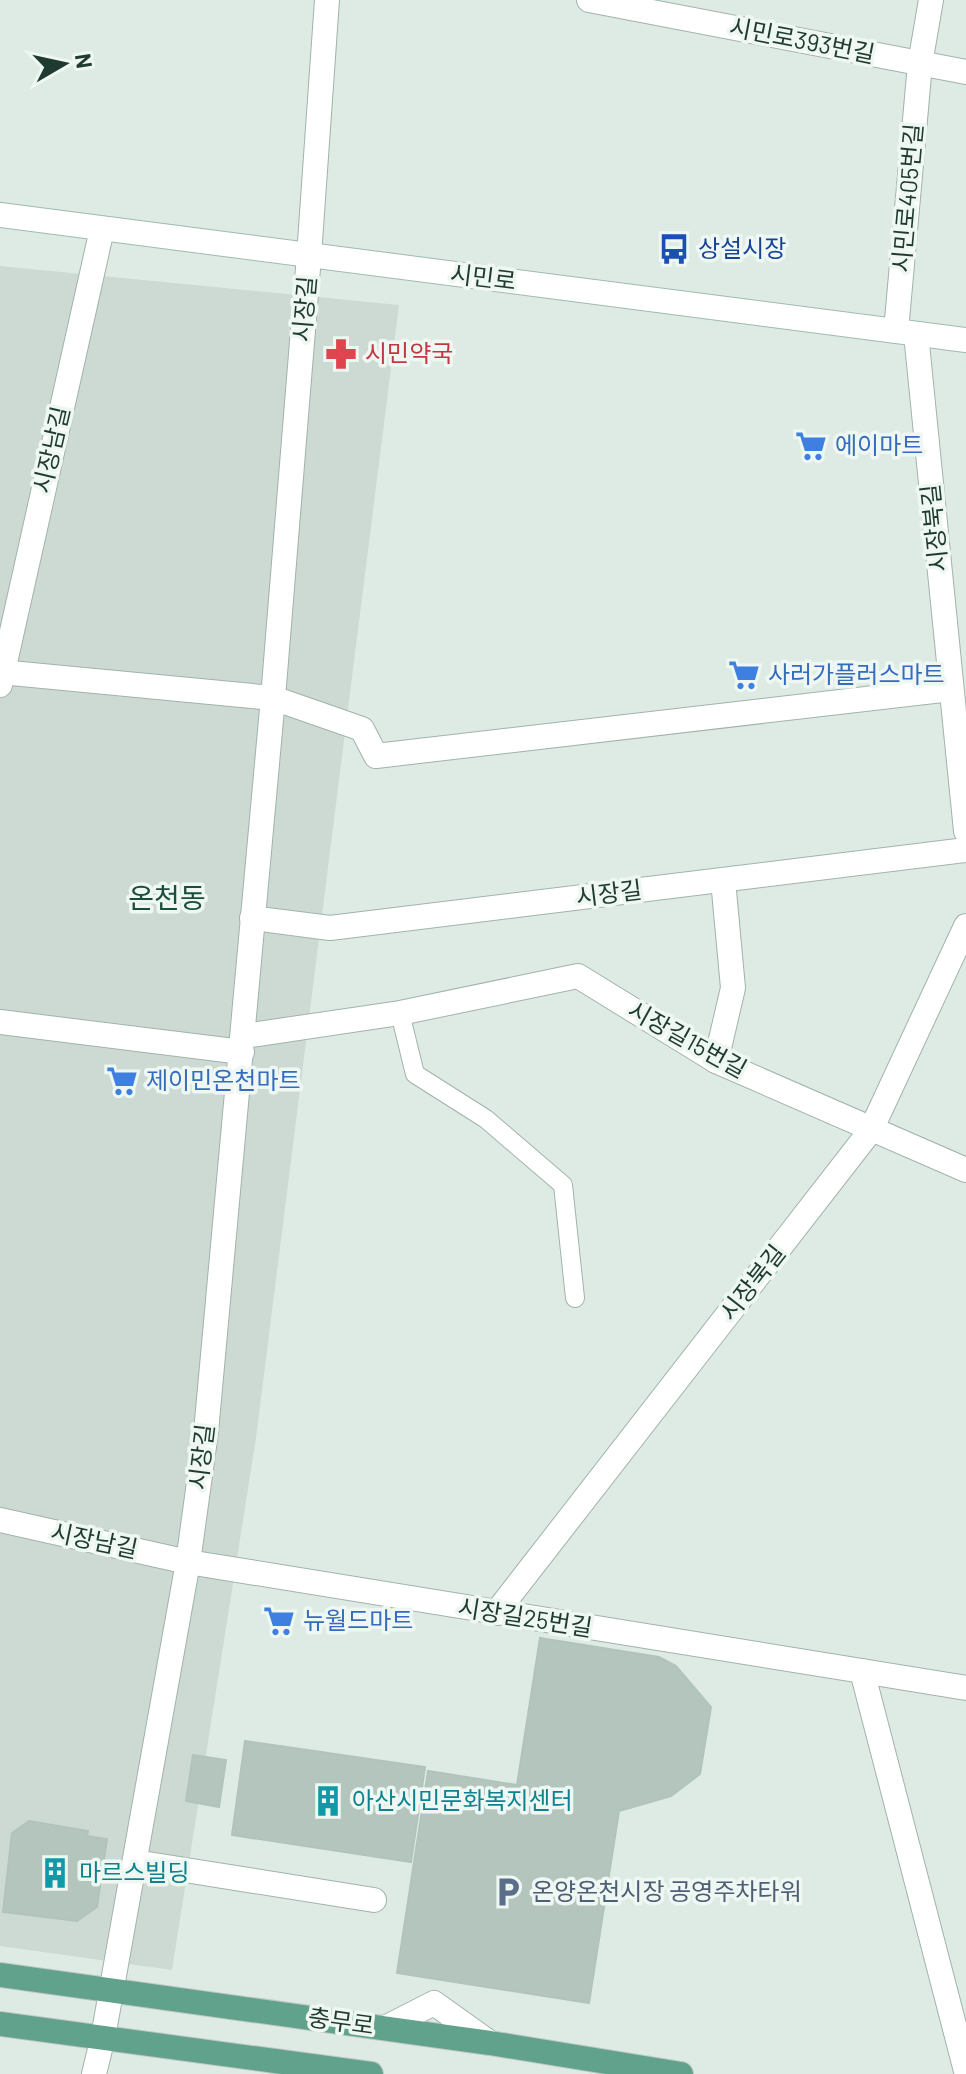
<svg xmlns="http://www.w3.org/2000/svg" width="966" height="2074" font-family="Barlow,'Noto Sans KR',sans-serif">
  <rect width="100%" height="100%" fill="#deebe4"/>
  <path fill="#cddad3" d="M 0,266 L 399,305 L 256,1438 L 172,1970 L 0,1946 Z"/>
  <g fill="#b4c5bd" stroke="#b1c4bb" stroke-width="2">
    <path d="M 540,1638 L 659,1657 L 676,1666 L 711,1707 L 700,1774 L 671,1796 L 619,1811 L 589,2003 L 397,1973 L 428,1771 L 517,1785 Z"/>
    <path d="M 245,1741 L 425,1767 L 411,1862 L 232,1835 Z"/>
    <path d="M 193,1755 L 226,1760 L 219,1807 L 186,1801 Z"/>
    <path d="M 29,1821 L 88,1831 L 87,1836 L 107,1839 L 97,1907 L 77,1921 L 3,1912 L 12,1833 Z"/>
  </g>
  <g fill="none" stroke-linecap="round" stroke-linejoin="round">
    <defs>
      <path id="service" d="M 400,1013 L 415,1074 L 486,1119 L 563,1185 L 575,1298"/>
      <g id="pedestrian">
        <path d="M 0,672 L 273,698"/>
        <path d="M 0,685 L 102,229"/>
        <path d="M 0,1022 L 242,1052"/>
        <path d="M 0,1520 L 188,1562"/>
      </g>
      <g id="minor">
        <path d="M 589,0 L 966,72"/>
        <path d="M 896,331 L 920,64 L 931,0"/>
        <path d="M 916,334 L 966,831"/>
        <path d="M 273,698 L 362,729 L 376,756 L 951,689"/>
        <path d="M 252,918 L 330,928 L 966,850"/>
        <path d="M 244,1036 L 400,1013 L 578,976 L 716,1061 L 966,1170"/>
        <path d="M 716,1061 L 733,988 L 723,880"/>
        <path d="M 188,1562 L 862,1671"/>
        <path d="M 496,1613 L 871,1130 L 966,926"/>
        <path d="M 966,1688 L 862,1671 L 966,2071"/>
        <path d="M 135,1862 L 374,1900"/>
        <path d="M 385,2028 L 434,2003 L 490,2043"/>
        <path d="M 94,2074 L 103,2037 L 188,1562 L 206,1432 L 273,698 L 309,256 L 327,0"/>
      </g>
      <path id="secondary" d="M 0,215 L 966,340"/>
      <g id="primary">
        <path d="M 0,1975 L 490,2043 L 681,2074"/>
        <path d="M 0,2024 L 371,2074"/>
      </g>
    </defs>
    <use href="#service" stroke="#a1b3ab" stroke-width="20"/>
    <use href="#pedestrian" stroke="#a1b3ab" stroke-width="26"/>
    <use href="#minor" stroke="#a1b3ab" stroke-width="26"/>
    <use href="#secondary" stroke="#9fbaae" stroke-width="26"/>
    <use href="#primary" stroke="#c0c8c5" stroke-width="26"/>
    <use href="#service" stroke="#fff" stroke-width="18"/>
    <use href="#pedestrian" stroke="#fff" stroke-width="24"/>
    <use href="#minor" stroke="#fff" stroke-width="24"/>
    <use href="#secondary" stroke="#fff" stroke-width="24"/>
    <use href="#primary" stroke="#61a28c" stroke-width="24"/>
  </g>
  <defs>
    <symbol id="bus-bare" viewBox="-9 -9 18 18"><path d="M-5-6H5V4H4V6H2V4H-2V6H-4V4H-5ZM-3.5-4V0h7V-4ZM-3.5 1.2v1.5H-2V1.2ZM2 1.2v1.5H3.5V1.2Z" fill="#1a4fb4" stroke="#eff7f2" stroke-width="2.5" paint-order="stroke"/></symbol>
    <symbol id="pharmacy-bare" viewBox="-9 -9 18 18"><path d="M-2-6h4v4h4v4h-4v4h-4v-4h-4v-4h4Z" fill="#e0444e" stroke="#eff7f2" stroke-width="2.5" paint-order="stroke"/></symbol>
    <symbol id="supermarket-bare" viewBox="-9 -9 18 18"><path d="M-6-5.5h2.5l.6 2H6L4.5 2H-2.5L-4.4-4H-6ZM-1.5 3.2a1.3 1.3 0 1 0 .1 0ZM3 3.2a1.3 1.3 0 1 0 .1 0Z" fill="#3f7fe0" stroke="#eff7f2" stroke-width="2.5" paint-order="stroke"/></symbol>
    <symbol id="building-bare" viewBox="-9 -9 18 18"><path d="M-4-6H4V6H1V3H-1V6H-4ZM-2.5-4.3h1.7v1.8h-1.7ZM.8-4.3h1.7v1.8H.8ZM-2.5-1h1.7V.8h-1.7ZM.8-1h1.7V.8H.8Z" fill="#0f9aa8" stroke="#eff7f2" stroke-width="2.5" paint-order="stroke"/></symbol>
    <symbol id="parking-bare" viewBox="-9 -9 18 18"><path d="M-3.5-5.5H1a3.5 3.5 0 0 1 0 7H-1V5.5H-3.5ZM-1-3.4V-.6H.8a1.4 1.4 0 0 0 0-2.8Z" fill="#5c6f8a" stroke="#eff7f2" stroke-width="2.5" paint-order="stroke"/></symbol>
  </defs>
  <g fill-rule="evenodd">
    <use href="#bus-bare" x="652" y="227" width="44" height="44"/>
    <use href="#pharmacy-bare" x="319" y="332" width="44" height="44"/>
    <use href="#supermarket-bare" x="789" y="424" width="44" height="44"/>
    <use href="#supermarket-bare" x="722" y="653" width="44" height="44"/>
    <use href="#supermarket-bare" x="100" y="1059" width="44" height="44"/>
    <use href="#supermarket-bare" x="257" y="1599" width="44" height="44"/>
    <use href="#building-bare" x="306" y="1779" width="44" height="44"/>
    <use href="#building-bare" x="33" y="1851" width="44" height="44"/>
    <use href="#parking-bare" x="486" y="1870" width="44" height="44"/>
  </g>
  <g text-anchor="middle" stroke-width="7" stroke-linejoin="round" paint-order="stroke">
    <g font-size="24" fill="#1f3b31" stroke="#eff7f2">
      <text transform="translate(802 41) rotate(11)" y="8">시민로393번길</text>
      <text transform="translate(908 198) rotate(-85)" y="8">시민로405번길</text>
      <text transform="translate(483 278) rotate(7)" y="8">시민로</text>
      <text transform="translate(305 309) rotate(-85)" y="8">시장길</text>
      <text transform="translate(52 450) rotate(-77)" y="8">시장남길</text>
      <text transform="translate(935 528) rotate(-96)" y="8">시장북길</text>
      <text transform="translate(609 894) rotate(-7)" y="8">시장길</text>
      <text transform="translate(687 1040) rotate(29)" y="8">시장길15번길</text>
      <text transform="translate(753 1283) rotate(-52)" y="8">시장북길</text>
      <text transform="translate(202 1457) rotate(-83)" y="8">시장길</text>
      <text transform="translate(94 1541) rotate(12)" y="8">시장남길</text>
      <text transform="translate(525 1618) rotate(9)" y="8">시장길25번길</text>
      <text transform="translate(341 2022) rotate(8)" y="8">충무로</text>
    </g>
    <g font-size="24" fill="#164399" stroke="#eff7f2" text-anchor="start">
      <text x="698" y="257">상설시장</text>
    </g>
    <g font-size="24" fill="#be3a42" stroke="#eff7f2" text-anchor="start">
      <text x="365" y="362">시민약국</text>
    </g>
    <g font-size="24" fill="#366cbe" stroke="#eff7f2" text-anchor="start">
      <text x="835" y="454">에이마트</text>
      <text x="768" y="683">사러가플러스마트</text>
      <text x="146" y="1089">제이민온천마트</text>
      <text x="303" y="1629">뉴월드마트</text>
    </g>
    <g font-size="24" fill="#0d838f" stroke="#eff7f2" text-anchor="start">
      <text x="352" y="1809">아산시민문화복지센터</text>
      <text x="79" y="1881">마르스빌딩</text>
    </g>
    <g font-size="24" fill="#4e5e75" stroke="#eff7f2" text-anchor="start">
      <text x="532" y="1900">온양온천시장 공영주차타워</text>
    </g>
    <g font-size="28" fill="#1b4d3d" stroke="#eff7f2">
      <text x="167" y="908">온천동</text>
    </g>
  </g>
  <g transform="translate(64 64) rotate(81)" stroke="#eff7f2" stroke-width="6" paint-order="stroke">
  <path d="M0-6L14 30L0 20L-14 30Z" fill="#1f3b31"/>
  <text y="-12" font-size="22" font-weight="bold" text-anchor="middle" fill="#1f3b31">N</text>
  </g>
</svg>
